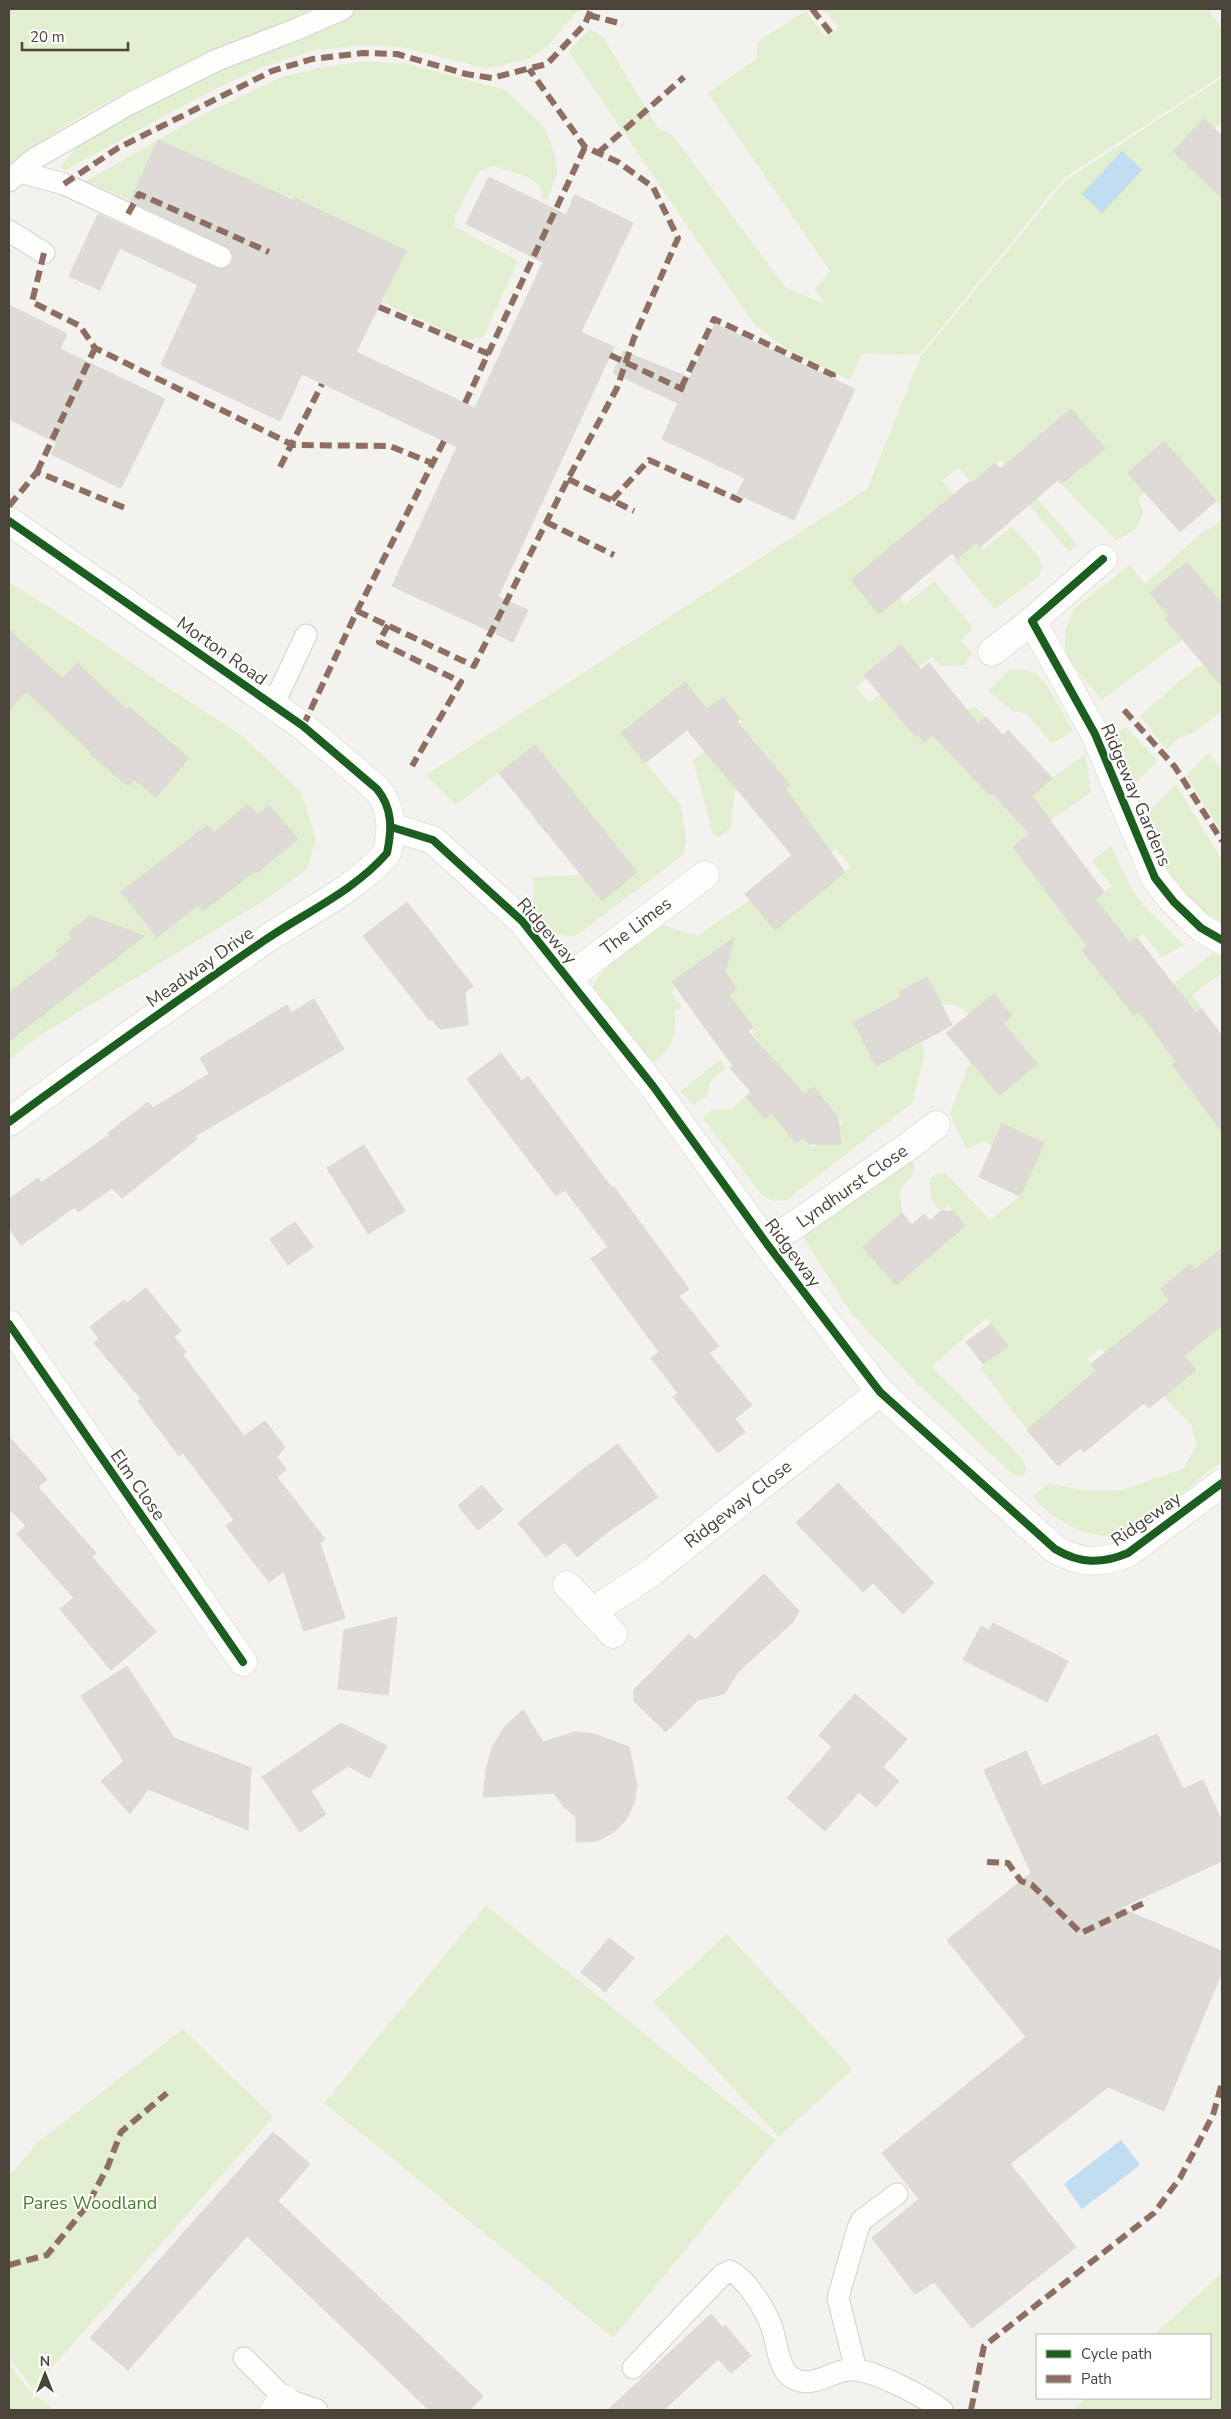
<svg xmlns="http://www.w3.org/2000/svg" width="1231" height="2419" font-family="'Nunito Sans',sans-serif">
  <rect width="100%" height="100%" fill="#f4f2ee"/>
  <g fill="#e1eecf">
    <path d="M 9,9 L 315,9 C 210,54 99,93 9,166 Z"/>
    <path d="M 357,9 L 579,9 L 547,47 L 527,60 L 486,68 L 400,47 L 364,45 L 312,51 L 260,68 L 207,93 L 64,171 L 61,166 L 78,146 L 132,112 L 200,78 L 339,21 Z"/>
    <path d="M 823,9 L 1208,9 L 1222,29 L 1222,75 L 1064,178 L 919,355 L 862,353 L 850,380 L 787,349 L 754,324 L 569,52 L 590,28 L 603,37 L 658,128 L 674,137 L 786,288 L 825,304 L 815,289 L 830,271 L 708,93 L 757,58 L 757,42 L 806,11 L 825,37 L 839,28 Z"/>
    <path d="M 362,61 L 408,64 L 506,90 L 544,127 L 556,157 L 557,175 L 547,200 L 541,198 L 540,186 L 528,177 L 493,166 L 479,171 L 455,215 L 455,227 L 518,261 L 483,337 L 465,340 L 382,302 L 405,252 L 294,198 L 274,192 L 159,140 L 129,200 L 86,181 L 198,117 L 279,78 L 319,68 Z"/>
    <path d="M 1222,78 L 1222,121 L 1215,129 L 1204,120 L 1173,151 L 1222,198 L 1222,509 L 1164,441 L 1128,473 L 1145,492 L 1138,499 C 1151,518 1132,534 1116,540 L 1061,484 L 1087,462 L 1100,443 L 1071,409 L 1005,464 L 1000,459 L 972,483 L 958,467 L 942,481 L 955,497 L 917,525 L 851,580 L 879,613 L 899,597 L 906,604 L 934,581 L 973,628 L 961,641 L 972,652 L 965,665 L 940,666 L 932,656 L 919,667 L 901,645 L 864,675 L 867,678 L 856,687 L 869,703 L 880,694 L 915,736 L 918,734 L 924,742 L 966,709 L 975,707 L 986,717 L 948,751 L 988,795 L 992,793 L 1012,814 L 1052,778 L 1085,754 L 1091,792 L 1013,847 L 1068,920 L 1112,886 L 1092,861 L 1111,846 L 1131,888 L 1142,904 L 1184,945 L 1162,957 L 1143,934 L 1130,943 L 1115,924 L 1082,950 L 1134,1015 L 1213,953 L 1222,957 L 1222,973 L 1192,995 L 1202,1009 L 1160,1040 L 1176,1062 L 1172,1065 L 1210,1115 L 1222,1106 L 1222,1268 L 1212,1256 L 1195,1270 L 1190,1265 L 1161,1289 L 1170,1301 L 1127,1335 L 1109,1357 L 1101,1348 L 1087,1359 L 1112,1390 L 1088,1379 L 1027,1430 L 980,1367 L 1008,1346 L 986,1318 L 932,1366 L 1023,1460 L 1027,1470 L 1023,1476 L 1013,1475 L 915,1381 L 852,1314 L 803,1237 L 904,1157 L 914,1164 L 913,1174 L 900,1191 L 902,1213 L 863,1247 L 896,1285 L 965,1226 L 948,1205 L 940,1212 L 931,1198 L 930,1179 L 937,1173 L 946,1174 L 990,1220 L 1020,1196 L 1044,1143 L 1002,1124 L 992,1146 L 983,1141 L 966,1149 L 950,1114 L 971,1059 L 1000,1094 L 1037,1064 L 1003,1023 L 1012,1016 L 994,994 L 969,1014 L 955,1005 L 941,1004 L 926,977 L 899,992 L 902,997 L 854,1022 L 876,1066 L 921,1043 L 925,1054 L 912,1103 L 787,1200 L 772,1201 L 761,1194 L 703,1118 L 712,1110 L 731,1110 L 746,1096 L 765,1119 L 772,1113 L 796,1143 L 804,1137 L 813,1148 L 818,1144 L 840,1137 L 839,1127 L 843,1124 L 814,1087 L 799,1098 L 781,1068 L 753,1034 L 753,1027 L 729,995 L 737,989 L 725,972 L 721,957 L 711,954 L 671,983 L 675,989 L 671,992 L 682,1007 L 675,1012 C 677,1038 670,1055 646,1067 L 592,989 C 603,960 638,943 663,925 L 697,936 L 750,900 L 775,930 L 851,867 L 836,849 L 820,863 L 808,849 L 822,840 L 808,820 L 783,838 L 776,836 L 797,818 L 778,795 L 790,785 L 752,740 L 718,767 L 735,788 L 731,827 L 719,838 L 713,834 L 693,760 L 742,722 L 723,697 L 707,710 L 685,683 L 621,733 L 681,805 L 686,841 L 683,855 L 577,935 C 558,937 545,932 533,918 L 534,877 L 581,875 L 602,901 L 637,872 L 581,804 L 546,833 L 534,819 L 570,791 L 534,746 L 456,805 L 426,775 L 867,489 L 921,356 L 1066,180 Z"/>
    <path d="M 1037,498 L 1077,545 L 1069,552 L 1029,505 Z"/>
    <path d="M 1222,518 L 1222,604 L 1187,562 L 1150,593 L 1169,616 L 1165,620 L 1182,640 L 1102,700 L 1069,661 L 1065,647 L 1066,627 L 1075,608 L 1130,565 L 1145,584 L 1205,530 L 1212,528 Z"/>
    <path d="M 1012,527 L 1039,557 C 1042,564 1042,569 1039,576 L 995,609 L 955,561 L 976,542 L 982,550 Z"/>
    <path d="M 9,582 L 77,625 L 153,678 L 241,735 L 301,792 L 316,839 L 307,869 L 267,899 L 40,1035 L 9,1060 Z"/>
    <path d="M 1222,650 L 1222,711 L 1193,733 L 1178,738 L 1167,750 L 1140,716 L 1195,668 L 1204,665 Z"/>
    <path d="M 1021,669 L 1036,673 L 1048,687 L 1073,731 L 1052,744 L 1027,714 L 1013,711 L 988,691 L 1008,671 Z"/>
    <path d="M 1126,727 L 1158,761 L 1127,791 L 1103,741 Z"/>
    <path d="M 1209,753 L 1222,770 L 1222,833 L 1186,775 Z"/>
    <path d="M 1176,785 L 1222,860 L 1222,923 L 1182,899 L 1137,823 Z"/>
    <path d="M 720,1060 L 726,1068 L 710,1082 L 707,1096 L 693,1105 L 681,1091 Z"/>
    <path d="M 1222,1325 L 1222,1462 C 1212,1469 1201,1477 1192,1485 C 1174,1500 1159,1518 1138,1529 C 1102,1548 1056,1525 1033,1496 L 1050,1483 L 1084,1491 L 1122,1490 L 1183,1469 L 1196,1446 L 1192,1425 L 1163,1397 L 1196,1370 L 1184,1356 Z"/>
    <path d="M 486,1905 L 775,2140 L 613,2338 L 324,2103 Z"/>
    <path d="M 727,1934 L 853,2069 L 779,2137 L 653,2002 Z"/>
    <path d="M 183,2029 L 273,2117 L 33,2389 L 9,2357 L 9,2176 L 38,2142 Z"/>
    <path d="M 1222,2273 L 1222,2410 L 1072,2410 L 1086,2398 L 1210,2398 L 1210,2335 L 1154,2335 Z"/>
    <path d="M 9,2363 L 29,2390 L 54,2410 L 9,2410 Z"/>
  </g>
  <g fill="#c0ddf1">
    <path d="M 1122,151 L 1142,170 L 1102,213 L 1082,194 Z"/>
    <path d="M 1121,2140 L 1140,2165 L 1082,2209 L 1064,2184 Z"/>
  </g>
  <g fill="#dedbd6" stroke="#dcd9d4">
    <path d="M 1204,119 L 1222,136 L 1222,198 L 1173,151 Z"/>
    <path d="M 158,140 L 293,200 L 294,198 L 406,251 L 356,352 L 475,408 L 543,262 L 466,224 L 489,177 L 566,215 L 575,195 L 633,223 L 581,332 L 614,347 L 498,597 L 528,610 L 513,642 L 392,586 L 457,447 L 302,374 L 280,421 L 161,365 L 198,285 L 120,248 L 100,290 L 69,276 L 98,214 L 216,268 L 223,269 L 232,263 L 233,255 L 226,246 L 130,201 Z"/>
    <path d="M 9,305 L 67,334 L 60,349 L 165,399 L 121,488 L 51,454 L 57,443 L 9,419 Z"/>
    <path d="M 715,324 L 855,389 L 794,520 L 737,494 L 745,478 L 662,439 L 678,403 L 613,373 L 623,351 L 690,378 Z"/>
    <path d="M 1071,409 L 1105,448 L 1061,484 L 1058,480 L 980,547 L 976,542 L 957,559 L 952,553 L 879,614 L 851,580 L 970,481 L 972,483 L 995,463 L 1000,469 Z"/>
    <path d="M 1164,441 L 1216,501 L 1180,532 L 1128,473 Z"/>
    <path d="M 1187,562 L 1222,604 L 1222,686 L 1165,619 L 1169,616 L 1150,593 Z"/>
    <path d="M 9,630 L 63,679 L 77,663 L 127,710 L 129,707 L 189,758 L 156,797 L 134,779 L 128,786 L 90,754 L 91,752 L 26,691 L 9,710 Z"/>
    <path d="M 901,645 L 921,670 L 929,663 L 978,724 L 986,717 L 1003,735 L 1008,730 L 1052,778 L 1032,796 L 1104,892 L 1095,899 L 1130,943 L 1137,938 L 1196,1013 L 1202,1009 L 1222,1036 L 1222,1132 L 1172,1064 L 1176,1062 L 1139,1011 L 1134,1015 L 1082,950 L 1087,946 L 1013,847 L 1030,834 L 992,793 L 989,795 L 933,735 L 924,742 L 918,734 L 915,736 L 864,675 Z"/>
    <path d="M 685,682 L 707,710 L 723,697 L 740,719 L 737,722 L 790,785 L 785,789 L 845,872 L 775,930 L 745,894 L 792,855 L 687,730 L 645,763 L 621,733 Z"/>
    <path d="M 535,745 L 637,872 L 602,901 L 499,773 Z"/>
    <path d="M 248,804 L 258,815 L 269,805 L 298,839 L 256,873 L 255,871 L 203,911 L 198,905 L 157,937 L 121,892 L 208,825 L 214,833 Z"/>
    <path d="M 407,902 L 473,986 L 465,992 L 468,1025 L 440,1029 L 432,1019 L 430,1021 L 363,936 Z"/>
    <path d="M 90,916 L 144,936 L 9,1041 L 9,993 L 59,955 L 56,951 L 72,939 L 68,933 Z"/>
    <path d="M 734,938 L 725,972 L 737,989 L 729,995 L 753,1027 L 748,1031 L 804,1094 L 814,1087 L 838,1118 L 841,1144 L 809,1144 L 804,1137 L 796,1143 L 772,1113 L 765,1119 L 746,1096 L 751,1092 L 730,1068 L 733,1066 L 672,982 Z"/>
    <path d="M 927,977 L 952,1025 L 876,1066 L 854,1022 L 902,997 L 899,992 Z"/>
    <path d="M 994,994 L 1012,1016 L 1003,1023 L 1037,1064 L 1000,1095 L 946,1033 Z"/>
    <path d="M 314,999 L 344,1049 L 195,1136 L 197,1139 L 122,1198 L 112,1188 L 78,1212 L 75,1207 L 21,1245 L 9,1228 L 9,1199 L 38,1178 L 41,1183 L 109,1135 L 108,1133 L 148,1102 L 153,1108 L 209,1074 L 200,1058 L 287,1005 L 291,1013 Z"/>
    <path d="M 501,1053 L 522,1081 L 528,1076 L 612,1188 L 614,1187 L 689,1289 L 679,1296 L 719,1346 L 709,1353 L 752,1405 L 735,1419 L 745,1432 L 718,1453 L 673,1397 L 678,1393 L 651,1358 L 659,1352 L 591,1259 L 608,1247 L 565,1190 L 556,1196 L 467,1079 Z"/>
    <path d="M 1002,1124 L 1044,1143 L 1020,1196 L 979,1177 Z"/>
    <path d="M 364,1145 L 405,1211 L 368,1234 L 327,1168 Z"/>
    <path d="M 941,1211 L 953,1211 L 965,1226 L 896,1285 L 863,1247 L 902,1213 L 912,1225 L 924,1214 L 930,1221 Z"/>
    <path d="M 295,1222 L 313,1247 L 288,1265 L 270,1239 Z"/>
    <path d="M 1222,1248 L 1222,1325 L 1184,1356 L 1196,1370 L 1149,1408 L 1144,1403 L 1084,1452 L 1080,1448 L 1058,1466 L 1027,1430 L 1096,1371 L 1091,1364 L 1170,1301 L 1161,1289 L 1190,1264 L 1195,1270 Z"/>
    <path d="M 146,1288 L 181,1331 L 174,1337 L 186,1352 L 183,1355 L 244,1436 L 265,1421 L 285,1447 L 277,1457 L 286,1470 L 277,1477 L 325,1539 L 320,1543 L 345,1618 L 304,1631 L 284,1571 L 269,1582 L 226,1526 L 234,1520 L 183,1453 L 179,1456 L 138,1401 L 141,1399 L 94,1343 L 99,1339 L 90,1327 L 124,1300 L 127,1303 Z"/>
    <path d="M 991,1324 L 1008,1346 L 983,1364 L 966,1342 Z"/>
    <path d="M 9,1437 L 47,1479 L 38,1487 L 96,1553 L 92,1557 L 156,1632 L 111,1670 L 60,1609 L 74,1598 L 17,1534 L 26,1526 L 12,1511 L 9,1513 Z"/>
    <path d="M 618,1444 L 658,1497 L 609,1531 L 577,1557 L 565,1542 L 546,1557 L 518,1523 L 581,1471 Z"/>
    <path d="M 838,1483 L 934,1583 L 903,1614 L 873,1583 L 863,1592 L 796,1523 Z"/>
    <path d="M 482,1485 L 503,1510 L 478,1530 L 458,1506 Z"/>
    <path d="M 764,1574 L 799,1611 L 793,1622 L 738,1672 L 724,1694 L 698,1700 L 666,1732 L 634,1701 L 634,1690 L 689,1634 L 695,1640 Z"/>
    <path d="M 397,1617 L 388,1695 L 338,1689 L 344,1630 Z"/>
    <path d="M 993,1623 L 1068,1661 L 1047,1702 L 963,1660 L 981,1626 L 989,1630 Z"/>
    <path d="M 127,1666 L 174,1738 L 251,1768 L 248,1830 L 148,1789 L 130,1814 L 101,1781 L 124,1761 L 81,1696 Z"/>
    <path d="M 855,1694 L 907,1739 L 883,1767 L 899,1781 L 876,1807 L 859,1792 L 825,1831 L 787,1798 L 832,1747 L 819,1735 Z"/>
    <path d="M 523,1710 L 543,1742 L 575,1732 L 594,1734 L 629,1747 L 637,1785 L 634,1803 L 626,1820 L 614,1832 L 597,1841 L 576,1842 L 576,1817 L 564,1807 L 554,1793 L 483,1797 L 486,1770 L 492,1748 L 505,1726 Z"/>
    <path d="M 341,1723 L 387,1746 L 370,1778 L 348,1766 L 311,1791 L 326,1814 L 300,1832 L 262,1777 Z"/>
    <path d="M 1157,1734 L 1183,1789 L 1203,1780 L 1222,1821 L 1222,1861 L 1120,1908 L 1222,1951 L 1222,1972 L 1164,2111 L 1108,2087 L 1010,2164 L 1076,2247 L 972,2328 L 934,2282 L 915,2294 L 872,2238 L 919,2199 L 882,2153 L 1026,2037 L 947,1940 L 1031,1873 L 984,1770 L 1026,1751 L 1042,1786 Z"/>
    <path d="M 609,1938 L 634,1958 L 605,1992 L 581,1972 Z"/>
    <path d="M 273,2132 L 310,2164 L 278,2201 L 483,2396 L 470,2410 L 429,2410 L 247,2236 L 128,2370 L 90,2338 Z"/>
    <path d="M 711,2314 L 723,2328 L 725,2325 L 751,2356 L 731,2373 L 718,2359 L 664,2410 L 608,2410 Z"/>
  </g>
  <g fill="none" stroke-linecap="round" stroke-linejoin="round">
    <defs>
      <g id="service">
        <path d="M 20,172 L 64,184 L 221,257"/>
        <path d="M 9,181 L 34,159 L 131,103 L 217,60 L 297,29 L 343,9"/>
        <path d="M 9,231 L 44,253"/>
        <path d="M 273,705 L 306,635"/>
        <path d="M 244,2358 L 285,2399 L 317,2410"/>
        <path d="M 633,2368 L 722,2275 L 730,2271 C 746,2278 764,2308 771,2325 C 777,2340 777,2367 791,2377 C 813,2392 833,2367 856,2370 C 877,2372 925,2397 942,2410"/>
        <path d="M 856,2370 L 838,2298 L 858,2228 L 862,2220 L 897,2194"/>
      </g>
      <g id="minor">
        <path d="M 9,521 L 303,726 L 377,789 C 393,809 392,829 387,853 C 354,891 306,912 265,940 C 178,1000 93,1060 9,1122"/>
        <path d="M 1103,559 L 1032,621 L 1095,734 L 1155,878 L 1174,902 L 1201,928 L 1222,940"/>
        <path d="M 992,652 L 1032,621"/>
        <path d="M 391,827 L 433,840 L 522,921 L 653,1086 L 767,1244 L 880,1392 L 1055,1549 C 1080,1564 1102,1564 1128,1553 L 1222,1483"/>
        <path d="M 568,978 L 705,875"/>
        <path d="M 767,1244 L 913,1143 L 936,1125"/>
        <path d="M 9,1324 L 243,1662"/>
        <path d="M 567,1585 L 613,1634"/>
        <path d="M 592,1612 L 652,1572 L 880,1392"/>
        <path d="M 274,2410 L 285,2399"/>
      </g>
    </defs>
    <use href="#service" stroke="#d2d0cb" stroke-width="23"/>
    <use href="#minor" stroke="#d2d0cb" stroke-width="29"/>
    <use href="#service" stroke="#fdfdfc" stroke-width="21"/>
    <use href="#minor" stroke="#fdfdfc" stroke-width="28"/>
    <g stroke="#8d6e63" stroke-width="6" stroke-dasharray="12 6" stroke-linecap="butt">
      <path d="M 812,9 L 831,33"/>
      <path d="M 588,15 L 623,24"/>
      <path d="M 598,153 L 684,77"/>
      <path d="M 64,184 L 118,148 L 272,71 L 312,59 L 363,53 L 397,54 L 466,74 L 492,78 L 547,64 L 585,24 L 591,9"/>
      <path d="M 128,214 L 139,194 L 269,252"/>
      <path d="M 44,253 L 32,302 L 80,326 L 95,348 L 293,445 L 390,446 L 432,463"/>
      <path d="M 379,307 L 489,354"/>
      <path d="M 610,355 L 684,390"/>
      <path d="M 681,388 L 714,319 L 833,375 L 832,378"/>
      <path d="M 465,403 L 585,147"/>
      <path d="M 280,467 L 322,384"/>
      <path d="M 37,472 L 95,348"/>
      <path d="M 568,479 L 634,511"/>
      <path d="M 612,500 L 649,460 L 739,500 L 741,496"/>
      <path d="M 9,506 L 37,472 L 125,508"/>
      <path d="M 546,522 L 614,555"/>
      <path d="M 357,611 L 474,666 L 568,479 L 617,388 L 634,338 L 678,238 L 653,187 L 618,162 L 585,147 L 529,69"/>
      <path d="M 388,625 L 379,642 L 461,682 L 412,766"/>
      <path d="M 1124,710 L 1175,767 L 1222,841"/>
      <path d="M 303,726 L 357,611 L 444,441"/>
      <path d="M 987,1862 L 1008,1863 L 1021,1881 L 1032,1885 L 1081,1933 L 1148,1901"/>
      <path d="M 9,2265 L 47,2255 L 87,2206 L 108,2166 L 121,2132 L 167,2093"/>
      <path d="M 971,2410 L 984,2346 L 1154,2213 L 1180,2178 L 1213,2115 L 1222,2083"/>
    </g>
    <defs>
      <g id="cycleway">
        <path d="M 9,521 L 303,726 L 377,789 C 393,809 392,829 387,853 C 354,891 306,912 265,940 C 178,1000 93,1060 9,1122"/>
        <path d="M 1103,559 L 1032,621 L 1095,734 L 1155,878 L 1174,902 L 1201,928 L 1222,940"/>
        <path d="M 391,827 L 433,840 L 522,921 L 653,1086 L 767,1244 L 880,1392 L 1055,1549 C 1080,1564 1102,1564 1128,1553 L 1222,1483"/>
        <path d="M 9,1324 L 243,1662"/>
      </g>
    </defs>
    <use href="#cycleway" stroke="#fff" stroke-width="11"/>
    <use href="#cycleway" stroke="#1b5e20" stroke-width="8"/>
  </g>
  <g text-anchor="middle" stroke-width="4" stroke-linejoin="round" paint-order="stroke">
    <g font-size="18" fill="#4b4439" stroke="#fff">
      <text transform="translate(222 651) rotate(35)" y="6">Morton Road</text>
      <text transform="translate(1136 795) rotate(67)" y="6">Ridgeway Gardens</text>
      <text transform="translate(636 926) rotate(-37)" y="6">The Limes</text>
      <text transform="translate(547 931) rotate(49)" y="6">Ridgeway</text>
      <text transform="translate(200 967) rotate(-35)" y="6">Meadway Drive</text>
      <text transform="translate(852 1186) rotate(-35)" y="6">Lyndhurst Close</text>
      <text transform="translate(793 1253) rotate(53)" y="6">Ridgeway</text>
      <text transform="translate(138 1485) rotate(55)" y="6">Elm Close</text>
      <text transform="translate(738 1504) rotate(-38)" y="6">Ridgeway Close</text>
      <text transform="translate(1146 1519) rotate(-35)" y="6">Ridgeway</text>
    </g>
    <g font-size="18" fill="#4a7f2a" stroke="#fff">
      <text x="90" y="2209">Pares Woodland</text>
    </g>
  </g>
  <rect width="1231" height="2419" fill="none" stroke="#4b4439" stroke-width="20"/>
  <rect x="1036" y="2334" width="175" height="65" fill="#ffffff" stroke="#b7b4b0"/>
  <rect x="1046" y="2350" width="25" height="8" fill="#1b5e20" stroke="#b7b4b0"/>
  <text x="1081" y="2359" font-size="15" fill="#4b4439">Cycle path</text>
  <rect x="1046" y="2375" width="25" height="8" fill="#8d6e63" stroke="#b7b4b0"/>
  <text x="1081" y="2384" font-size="15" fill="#4b4439">Path</text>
  <g transform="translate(45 2374)" stroke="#ffffff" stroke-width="4" paint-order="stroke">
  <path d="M0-4L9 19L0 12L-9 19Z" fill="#4b4439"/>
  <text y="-8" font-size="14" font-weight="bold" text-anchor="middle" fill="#4b4439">N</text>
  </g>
  <path d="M22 42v8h106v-8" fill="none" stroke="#4b4439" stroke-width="2.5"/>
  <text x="30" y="42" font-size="15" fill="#4b4439" stroke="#ffffff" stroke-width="4" paint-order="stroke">20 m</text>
</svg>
